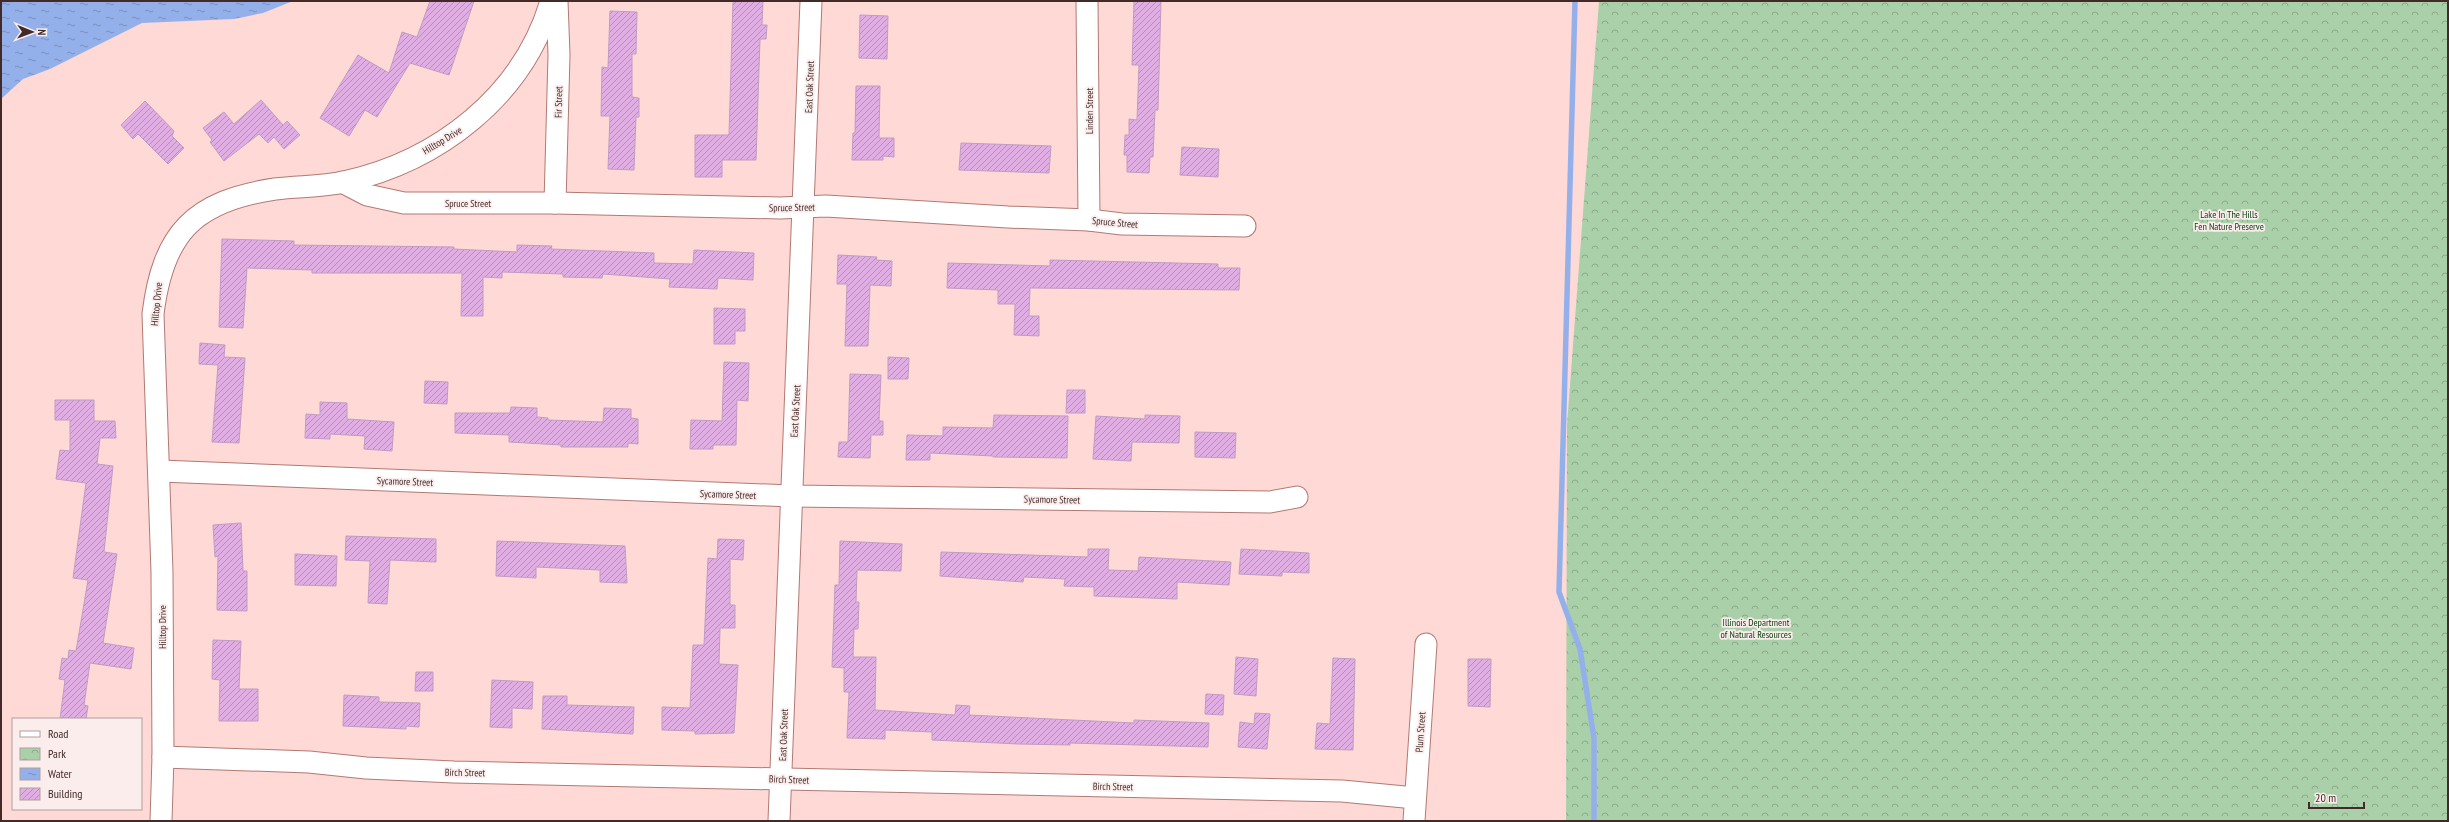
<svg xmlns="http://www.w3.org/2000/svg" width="2449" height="822" font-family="'PT Sans Narrow',sans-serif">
  <defs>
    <pattern id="park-crowns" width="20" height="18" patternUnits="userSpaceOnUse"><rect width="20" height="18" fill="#aad0aa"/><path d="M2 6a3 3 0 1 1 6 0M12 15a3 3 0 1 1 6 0" fill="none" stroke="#8ca98a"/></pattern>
    <pattern id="water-ripples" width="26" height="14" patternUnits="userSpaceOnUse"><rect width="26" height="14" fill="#94b0eb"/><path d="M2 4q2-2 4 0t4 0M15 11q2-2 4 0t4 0" fill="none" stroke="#7a8fbe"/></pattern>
    <pattern id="building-hatch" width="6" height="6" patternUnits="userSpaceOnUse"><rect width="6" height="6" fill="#e1aee3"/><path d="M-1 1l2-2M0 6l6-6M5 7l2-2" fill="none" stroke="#b88eb8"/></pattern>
  </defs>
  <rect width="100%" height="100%" fill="#ffd9d5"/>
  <path fill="url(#park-crowns)" d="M 1599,1 L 2448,1 L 2448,821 L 1566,821 L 1567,425 Z"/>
  <path fill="url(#water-ripples)" d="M 1,1 L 293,1 L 263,13 L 234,19 L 142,23 L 50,69 L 23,79 L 1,99 Z"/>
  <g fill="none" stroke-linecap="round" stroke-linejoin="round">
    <path stroke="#94b0eb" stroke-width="5.5" d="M 1575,1 L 1559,592 L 1580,649 L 1594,738 L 1594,821"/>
  </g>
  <g fill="url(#building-hatch)" stroke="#c29bc3">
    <path d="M 430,1 L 474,1 L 449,75 L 410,63 L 377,117 L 365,110 L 349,136 L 320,118 L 358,55 L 389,73 L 402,32 L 417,37 Z"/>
    <path d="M 733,1 L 763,1 L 762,25 L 767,25 L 766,39 L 760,39 L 756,160 L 722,160 L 722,177 L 695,177 L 695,135 L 729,135 Z"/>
    <path d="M 1134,1 L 1161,1 L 1158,110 L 1155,110 L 1153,157 L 1150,157 L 1149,173 L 1127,172 L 1127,155 L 1124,155 L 1125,135 L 1129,135 L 1129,119 L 1137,120 L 1139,65 L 1132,65 Z"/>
    <path d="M 610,11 L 637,12 L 636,54 L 632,54 L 632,97 L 639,98 L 639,117 L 636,117 L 634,170 L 608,169 L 610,116 L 601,116 L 602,67 L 608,68 Z"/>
    <path d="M 860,15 L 888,16 L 887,59 L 859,58 Z"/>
    <path d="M 856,86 L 880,86 L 879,138 L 894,138 L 894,157 L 883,156 L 883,160 L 852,160 L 853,133 L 855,133 Z"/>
    <path d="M 261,100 L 283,125 L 287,121 L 300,135 L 284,149 L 274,137 L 268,143 L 259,134 L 224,161 L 210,142 L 212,140 L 203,128 L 224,112 L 234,124 Z"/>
    <path d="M 145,101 L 174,131 L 172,136 L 184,148 L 168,164 L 138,134 L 133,139 L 121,125 Z"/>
    <path d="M 961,143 L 1051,146 L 1049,173 L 959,170 Z"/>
    <path d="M 1182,147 L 1219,149 L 1218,177 L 1180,175 Z"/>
    <path d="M 222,239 L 294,241 L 294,245 L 454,247 L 454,249 L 517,252 L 517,245 L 552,246 L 551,249 L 654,253 L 654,263 L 693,264 L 694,250 L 754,253 L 753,280 L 718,278 L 717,289 L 669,287 L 670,279 L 603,274 L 602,278 L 563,277 L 563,274 L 502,272 L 502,278 L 483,277 L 483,316 L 461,316 L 462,273 L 312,273 L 312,270 L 247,268 L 243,328 L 219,327 Z"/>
    <path d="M 838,255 L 877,257 L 876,260 L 892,261 L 891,286 L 870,285 L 868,346 L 845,346 L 847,284 L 837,284 Z"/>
    <path d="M 1050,260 L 1218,264 L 1218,268 L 1240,268 L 1239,290 L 1030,288 L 1029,316 L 1039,316 L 1039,336 L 1014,335 L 1015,304 L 998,304 L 998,290 L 947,288 L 948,263 L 1050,266 Z"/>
    <path d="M 714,308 L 745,309 L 745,331 L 735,331 L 735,344 L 714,344 Z"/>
    <path d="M 200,343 L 225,345 L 224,357 L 245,358 L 239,443 L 212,442 L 218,365 L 199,364 Z"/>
    <path d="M 888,357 L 909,358 L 908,379 L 888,379 Z"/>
    <path d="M 724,362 L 749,363 L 748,401 L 737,400 L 736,445 L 713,445 L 713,449 L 690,449 L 691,420 L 722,421 Z"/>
    <path d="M 850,374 L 881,375 L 879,421 L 883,421 L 883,435 L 871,435 L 870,458 L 838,457 L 839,442 L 848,442 Z"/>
    <path d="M 425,381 L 448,382 L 447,404 L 424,403 Z"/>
    <path d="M 1067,390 L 1085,390 L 1085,413 L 1066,413 Z"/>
    <path d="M 55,400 L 94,400 L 94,421 L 115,421 L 116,438 L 100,438 L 97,464 L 113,466 L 104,552 L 117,554 L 103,643 L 134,648 L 131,669 L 90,663 L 84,705 L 88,706 L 86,719 L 60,719 L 65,680 L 59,679 L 62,658 L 68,659 L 69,650 L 76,651 L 88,580 L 73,578 L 86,483 L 56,479 L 60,450 L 70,451 L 70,420 L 55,420 Z"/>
    <path d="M 320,402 L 347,403 L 347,419 L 394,422 L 392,451 L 364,449 L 365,436 L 330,434 L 330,439 L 305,438 L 306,414 L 320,415 Z"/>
    <path d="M 511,407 L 537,408 L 537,417 L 548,418 L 548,420 L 603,422 L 604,408 L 631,409 L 631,418 L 638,419 L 638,444 L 628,443 L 628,447 L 561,447 L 561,445 L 509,442 L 509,435 L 455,433 L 455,413 L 510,413 Z"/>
    <path d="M 994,415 L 1068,416 L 1067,458 L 993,457 L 993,456 L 930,453 L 930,460 L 906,460 L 907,435 L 943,436 L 943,427 L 993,428 Z"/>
    <path d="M 1145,415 L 1180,416 L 1179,443 L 1132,442 L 1131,461 L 1093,459 L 1096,416 L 1145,419 Z"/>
    <path d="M 1195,432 L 1236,433 L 1235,458 L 1195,457 Z"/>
    <path d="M 241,523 L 243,571 L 247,571 L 247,611 L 217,610 L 218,556 L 215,557 L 213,525 Z"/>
    <path d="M 346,536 L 436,539 L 436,562 L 390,560 L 387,604 L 368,603 L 370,561 L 345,560 Z"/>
    <path d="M 718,539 L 744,540 L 743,560 L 730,559 L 730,605 L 735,605 L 735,628 L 720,628 L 719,664 L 738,665 L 734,733 L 695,734 L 695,731 L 662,730 L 662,707 L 690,708 L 693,645 L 704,645 L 708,558 L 717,559 Z"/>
    <path d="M 497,541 L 625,546 L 627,583 L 600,582 L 600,570 L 536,567 L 536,578 L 496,576 Z"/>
    <path d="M 840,541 L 902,544 L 901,571 L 857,570 L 856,602 L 859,602 L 858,629 L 854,629 L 853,657 L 876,657 L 875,710 L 955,715 L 956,705 L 970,706 L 969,715 L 1134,723 L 1134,720 L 1209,723 L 1208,747 L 1070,743 L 1070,745 L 1019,744 L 932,740 L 932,732 L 885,730 L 885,739 L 847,738 L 849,692 L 844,692 L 844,668 L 832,667 L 835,585 L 839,585 Z"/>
    <path d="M 1088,549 L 1109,549 L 1108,570 L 1138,571 L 1139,557 L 1231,562 L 1229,585 L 1177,582 L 1177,599 L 1094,596 L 1094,587 L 1064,586 L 1065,579 L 1024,577 L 1023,582 L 940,576 L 941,552 L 1088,557 Z"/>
    <path d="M 1241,549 L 1309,553 L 1309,573 L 1282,572 L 1282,576 L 1239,574 Z"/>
    <path d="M 295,554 L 337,556 L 336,586 L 295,585 Z"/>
    <path d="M 213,640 L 241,641 L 239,689 L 258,689 L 258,721 L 219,721 L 220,680 L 212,679 Z"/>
    <path d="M 1236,657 L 1258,659 L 1256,696 L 1234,694 Z"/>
    <path d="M 1333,658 L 1355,659 L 1353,750 L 1315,749 L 1317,723 L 1330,724 Z"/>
    <path d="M 1468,659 L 1491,659 L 1490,707 L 1468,706 Z"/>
    <path d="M 416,672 L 433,672 L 433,691 L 415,691 Z"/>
    <path d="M 492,680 L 533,682 L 532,709 L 512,708 L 512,728 L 490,727 Z"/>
    <path d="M 1206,694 L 1224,695 L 1223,715 L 1205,714 Z"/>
    <path d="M 344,695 L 379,697 L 379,702 L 420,703 L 419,727 L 406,726 L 406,729 L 343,726 Z"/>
    <path d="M 543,696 L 567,696 L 567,705 L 634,707 L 633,734 L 542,729 Z"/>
    <path d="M 1255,713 L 1270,714 L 1267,749 L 1238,747 L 1240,722 L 1254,724 Z"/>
  </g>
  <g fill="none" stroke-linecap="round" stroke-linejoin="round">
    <defs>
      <g id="minor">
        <path d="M 1087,1 L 1089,220"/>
        <path d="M 342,182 L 367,195 L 404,203 L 555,203 L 780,208 L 826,206 L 1008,217 L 1089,220 L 1122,224 L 1245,226"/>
        <path d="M 555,203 L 559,55 L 557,1"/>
        <path d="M 160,471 L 791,496 L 1270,502 L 1297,497"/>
        <path d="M 163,757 L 309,762 L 366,768 L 454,772 L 1248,789 L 1342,791 L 1415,798"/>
        <path d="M 161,821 L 163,757 L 162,572 L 153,314 C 163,233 194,201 275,189 C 298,186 322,187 344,182 C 439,161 523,96 551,1"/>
        <path d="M 779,821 L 811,1"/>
        <path d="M 1414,821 L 1426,644"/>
      </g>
    </defs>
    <use href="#minor" stroke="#b27974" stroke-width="23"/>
    <use href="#minor" stroke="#fff" stroke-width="21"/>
  </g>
  <g text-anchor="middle" stroke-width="3.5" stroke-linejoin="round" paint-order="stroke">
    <g font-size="10" fill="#422a28" stroke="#faedec">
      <text transform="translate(809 87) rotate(-88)" y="4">East Oak Street</text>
      <text transform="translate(558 102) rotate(-89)" y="4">Fir Street</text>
      <text transform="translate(1089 111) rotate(-90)" y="4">Linden Street</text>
      <text transform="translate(442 140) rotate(-31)" y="4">Hilltop Drive</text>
      <text x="468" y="207">Spruce Street</text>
      <text transform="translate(792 207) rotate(-1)" y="4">Spruce Street</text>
      <text transform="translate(1115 222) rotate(5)" y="4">Spruce Street</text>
      <text transform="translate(156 304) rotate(-84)" y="4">Hilltop Drive</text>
      <text transform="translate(795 411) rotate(-87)" y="4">East Oak Street</text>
      <text transform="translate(405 481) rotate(2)" y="4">Sycamore Street</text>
      <text transform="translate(728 494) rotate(2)" y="4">Sycamore Street</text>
      <text transform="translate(1052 499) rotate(1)" y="4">Sycamore Street</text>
      <text transform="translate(162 627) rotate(-90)" y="4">Hilltop Drive</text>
      <text transform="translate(1420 732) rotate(-86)" y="4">Plum Street</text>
      <text transform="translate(783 735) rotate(-88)" y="4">East Oak Street</text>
      <text transform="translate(465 772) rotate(1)" y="4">Birch Street</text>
      <text transform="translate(789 779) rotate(2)" y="4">Birch Street</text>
      <text transform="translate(1113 786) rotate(1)" y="4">Birch Street</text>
    </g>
    <g font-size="10" fill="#074211" stroke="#faedec">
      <text x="2229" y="218">Lake In The Hills<tspan x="2229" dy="12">Fen Nature Preserve</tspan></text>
      <text x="1756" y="626">Illinois Department<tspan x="1756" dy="12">of Natural Resources</tspan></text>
    </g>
  </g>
  <rect width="2449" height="822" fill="none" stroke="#422a28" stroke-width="4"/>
  <rect x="12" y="718" width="130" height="92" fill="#faedec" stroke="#b09f9e"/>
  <rect x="20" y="731" width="20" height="6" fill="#ffffff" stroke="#b09f9e"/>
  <text x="48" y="738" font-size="12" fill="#422a28">Road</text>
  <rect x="20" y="748" width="20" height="12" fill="url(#park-crowns)" stroke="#b09f9e"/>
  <text x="48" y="758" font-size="12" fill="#422a28">Park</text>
  <rect x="20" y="768" width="20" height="12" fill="url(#water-ripples)" stroke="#b09f9e"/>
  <text x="48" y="778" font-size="12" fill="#422a28">Water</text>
  <rect x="20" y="788" width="20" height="12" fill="url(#building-hatch)" stroke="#b09f9e"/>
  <text x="48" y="798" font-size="12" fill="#422a28">Building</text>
  <g transform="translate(32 32) rotate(91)" stroke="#faedec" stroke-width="3" paint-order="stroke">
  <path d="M0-3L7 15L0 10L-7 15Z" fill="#422a28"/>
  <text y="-6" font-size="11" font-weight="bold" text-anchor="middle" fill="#422a28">N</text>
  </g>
  <path d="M2309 802v6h55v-6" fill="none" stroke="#422a28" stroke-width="2"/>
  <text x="2315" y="802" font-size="12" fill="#422a28" stroke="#faedec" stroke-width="3" paint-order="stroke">20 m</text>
</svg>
